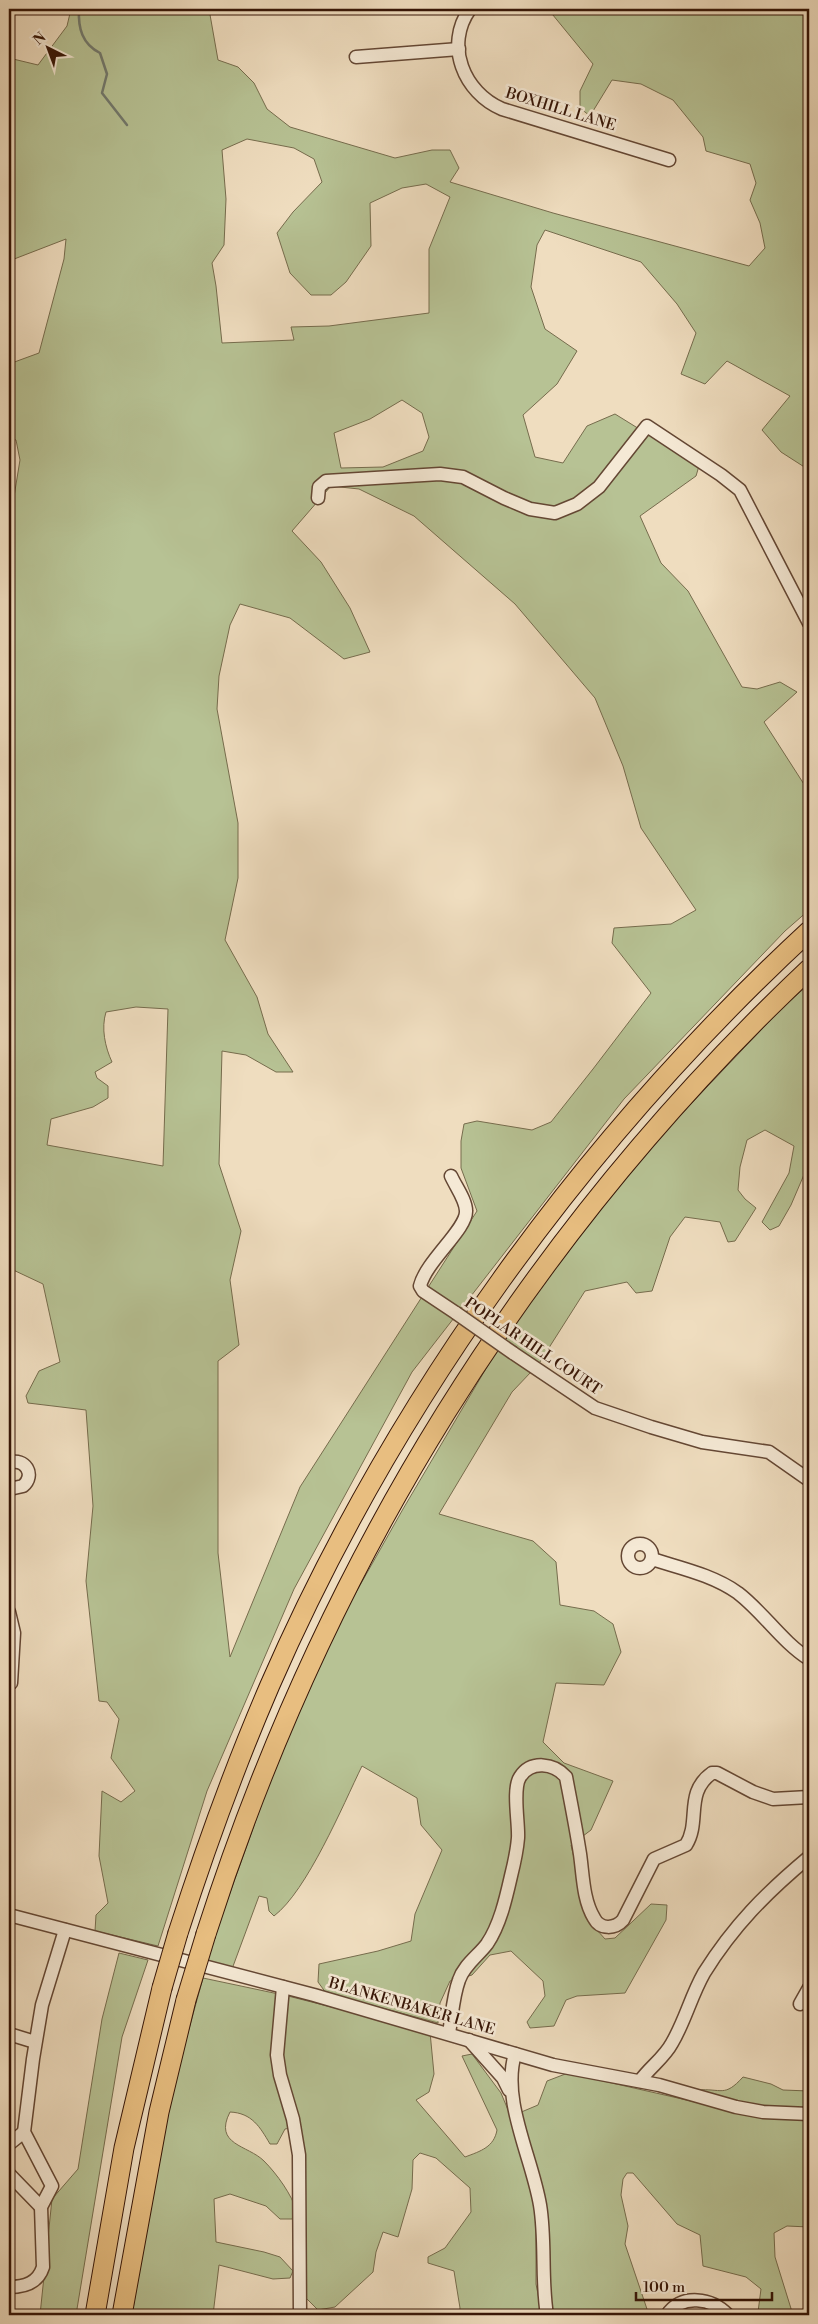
<svg xmlns="http://www.w3.org/2000/svg" width="818" height="2324" font-family="'Libre Bodoni',serif">
  <rect width="100%" height="100%" fill="#efddbf"/>
  <filter id="stains"><feTurbulence type="fractalNoise" baseFrequency=".004" numOctaves="4"/><feColorMatrix values="0 0 0 0 .2 0 0 0 0 .09 0 0 0 0 .02 0 0 0 .5 -.17"/></filter>
  <radialGradient id="worn" r=".72"><stop offset=".6" stop-color="#630" stop-opacity="0"/><stop offset="1" stop-color="#630" stop-opacity=".3"/></radialGradient>
  <g fill="#b7c294" stroke="#766c4d" fill-rule="evenodd">
    <path d="M 71,9 L 209,9 L 218,60 L 238,67 L 254,83 L 267,109 L 290,127 L 395,158 L 432,150 L 450,150 L 459,168 L 450,182 L 553,213 L 749,266 L 765,248 L 760,223 L 750,200 L 756,183 L 750,164 L 706,151 L 703,137 L 673,100 L 641,84 L 612,80 L 590,116 L 580,108 L 580,91 L 593,64 L 548,9 L 809,9 L 809,470 L 781,452 L 762,430 L 790,396 L 727,361 L 705,384 L 681,374 L 696,333 L 677,304 L 641,262 L 545,230 L 537,245 L 531,287 L 545,329 L 577,351 L 557,384 L 523,415 L 535,457 L 563,463 L 587,426 L 615,414 L 699,466 L 696,476 L 640,516 L 661,563 L 688,591 L 742,687 L 757,689 L 780,682 L 797,692 L 764,722 L 809,792 L 809,910 L 785,931 L 624,1099 L 412,1372 L 294,1589 L 207,1791 L 158,1946 L 95,1931 L 96,1915 L 108,1903 L 99,1856 L 102,1791 L 121,1802 L 135,1791 L 111,1758 L 119,1719 L 107,1702 L 99,1701 L 86,1581 L 93,1506 L 86,1410 L 28,1403 L 26,1396 L 39,1371 L 60,1362 L 43,1284 L 9,1268 L 9,919 L 12,914 L 9,896 L 9,673 L 13,660 L 9,632 L 9,527 L 20,460 L 16,440 L 9,437 L 9,364 L 39,353 L 64,259 L 66,239 L 9,261 L 9,58 L 38,65 L 67,26 ZM 247,139 L 294,148 L 314,159 L 322,182 L 293,212 L 277,233 L 290,273 L 311,295 L 331,295 L 346,282 L 371,246 L 370,203 L 402,188 L 426,184 L 450,197 L 429,249 L 429,313 L 329,326 L 291,327 L 294,340 L 222,343 L 216,286 L 212,263 L 224,245 L 226,199 L 222,150 ZM 402,400 L 422,413 L 429,437 L 423,451 L 383,467 L 341,468 L 334,433 L 370,419 ZM 331,486 L 359,489 L 414,516 L 515,604 L 595,698 L 623,766 L 641,828 L 696,910 L 671,924 L 614,928 L 612,943 L 651,993 L 593,1069 L 551,1122 L 532,1130 L 477,1121 L 464,1124 L 461,1141 L 461,1168 L 477,1211 L 300,1487 L 230,1657 L 218,1553 L 218,1361 L 239,1345 L 230,1280 L 241,1231 L 219,1164 L 222,1051 L 246,1055 L 276,1072 L 293,1072 L 268,1034 L 257,997 L 225,940 L 238,878 L 238,823 L 217,709 L 219,676 L 230,625 L 240,604 L 290,618 L 344,659 L 370,652 L 350,608 L 321,562 L 292,531 ZM 136,1007 L 168,1009 L 163,1166 L 47,1145 L 51,1119 L 93,1107 L 108,1098 L 108,1086 L 97,1078 L 95,1072 L 112,1062 C 105,1047 101,1028 106,1012 Z"/>
    <path d="M 809,984 L 809,1163 L 791,1205 L 779,1226 L 770,1230 L 762,1222 L 789,1173 L 794,1146 L 765,1130 L 747,1140 L 740,1167 L 738,1190 L 745,1199 L 756,1208 L 735,1241 L 728,1242 L 720,1222 L 685,1217 L 670,1237 L 652,1291 L 636,1293 L 627,1282 L 585,1291 L 538,1365 L 501,1340 L 634,1164 L 780,1010 Z"/>
    <path d="M 497,1350 L 531,1372 L 512,1392 L 439,1514 L 533,1541 L 556,1562 L 560,1605 L 594,1611 L 613,1624 L 621,1652 L 604,1685 L 556,1683 L 543,1742 L 564,1763 L 613,1781 L 591,1830 L 571,1845 L 589,1921 L 605,1939 L 615,1938 L 651,1904 L 667,1905 L 666,1920 L 625,1993 L 577,1996 L 566,2000 L 554,2026 L 530,2028 L 527,2022 L 545,1996 L 543,1981 L 511,1951 L 490,1955 L 472,1975 L 450,1981 L 440,2003 L 438,2023 L 326,1993 L 318,1982 L 319,1964 L 378,1951 L 411,1941 L 415,1914 L 442,1850 L 421,1825 L 417,1798 L 362,1766 C 343,1805 307,1891 274,1916 L 269,1911 L 267,1898 L 259,1896 L 232,1969 L 206,1960 L 283,1744 L 328,1642 L 403,1509 Z"/>
    <path d="M 119,1953 L 148,1960 L 122,2037 L 76,2315 L 40,2315 L 52,2199 L 78,2169 L 102,2019 Z"/>
    <path d="M 203,1978 L 288,1996 L 430,2032 L 434,2074 L 429,2092 L 416,2100 L 465,2157 C 481,2151 494,2147 497,2130 L 462,2056 L 472,2054 L 501,2093 L 520,2139 L 536,2208 L 536,2284 L 542,2315 L 459,2315 L 460,2308 L 454,2271 L 428,2263 L 428,2257 L 445,2248 L 471,2212 L 470,2188 L 436,2158 L 420,2153 L 413,2160 L 412,2189 L 398,2237 L 383,2232 L 376,2252 L 373,2272 L 335,2307 L 318,2310 L 304,2296 L 305,2198 L 301,2126 L 285,2129 L 277,2144 L 270,2144 C 260,2127 252,2113 230,2112 C 213,2145 248,2145 264,2161 C 277,2174 292,2195 297,2212 L 292,2219 L 280,2219 L 266,2206 L 230,2194 L 214,2199 L 216,2242 L 264,2252 L 280,2257 L 293,2271 L 290,2278 L 273,2279 L 219,2265 L 213,2315 L 132,2315 L 165,2116 Z"/>
    <path d="M 568,2073 L 726,2109 L 809,2119 L 809,2227 L 787,2226 L 774,2233 L 775,2257 L 793,2315 L 754,2315 L 758,2312 L 761,2289 L 746,2277 L 703,2266 L 700,2235 L 677,2224 L 633,2173 L 627,2173 L 623,2179 L 621,2195 L 628,2226 L 625,2244 L 649,2315 L 551,2315 L 546,2240 L 519,2113 L 538,2105 L 547,2081 Z"/>
    <path d="M 743,2077 L 771,2084 L 783,2090 L 809,2091 L 809,2110 L 753,2107 L 697,2090 C 722,2088 724,2098 743,2077 Z"/>
  </g>
  <g fill="none" stroke-linecap="round" stroke-linejoin="round">
    <path stroke="#72796d" stroke-width="2.5" d="M 79,9 C 78,28 82,44 100,53 L 107,74 L 102,93 L 127,125"/>
    <defs>
      <g id="minor">
        <path d="M 470,9 C 444,45 464,93 502,109 L 669,160"/>
        <path d="M 356,57 L 459,49"/>
        <path d="M 318,498 L 319,487 L 326,481 L 440,474 L 463,477 L 504,498 L 530,509 L 555,513 L 577,504 L 599,487 L 647,426 L 721,475 L 740,490 L 809,623"/>
        <path d="M 451,1176 C 456,1187 466,1200 466,1211 C 467,1229 426,1261 420,1286 L 423,1291 L 456,1313"/>
        <path d="M 513,1353 L 595,1408 L 651,1427 L 702,1442 L 769,1452 L 809,1480"/>
        <path d="M 9,1463 C 25,1457 36,1475 23,1486 L 14,1488 L 9,1486"/>
        <circle cx="640" cy="1556" r="12"/>
        <path d="M 652,1559 C 680,1568 713,1575 738,1593 C 764,1613 782,1642 809,1659"/>
        <path d="M 9,1612 L 14,1633 L 11,1683"/>
        <path d="M 9,1915 L 314,1995 L 553,2065 L 659,2085 L 736,2107 L 763,2112 L 809,2114"/>
        <path d="M 283,1987 L 277,2055 L 280,2075 L 293,2119 L 299,2155 L 300,2315"/>
        <path d="M 800,2004 L 809,1988"/>
        <path d="M 449,2033 C 452,2016 453,1996 459,1980 C 464,1965 478,1956 487,1944 C 500,1925 506,1898 511,1876 C 514,1864 517,1850 518,1838 C 519,1823 512,1789 520,1777 C 531,1760 554,1763 566,1777 C 571,1803 576,1828 580,1854 C 583,1875 583,1900 594,1918 C 600,1930 615,1929 623,1920 L 654,1859 L 686,1845 C 701,1821 684,1793 712,1773 L 717,1773 L 753,1792 L 773,1799 L 809,1797"/>
        <path d="M 9,2034 L 35,2042"/>
        <path d="M 469,2040 L 503,2078 L 509,2090"/>
        <path d="M 515,2054 C 501,2100 532,2157 540,2205 C 546,2241 541,2279 547,2315"/>
        <path d="M 640,2081 C 650,2067 664,2058 672,2043 C 685,2021 691,1996 704,1973 C 734,1925 766,1893 809,1857"/>
        <path d="M 9,2144 L 24,2132"/>
        <path d="M 9,2174 L 41,2207"/>
        <path d="M 9,2287 C 25,2287 38,2283 43,2267 L 41,2207 L 52,2186 L 24,2132 L 33,2059 L 42,2005 L 65,1930"/>
        <path d="M 667,2315 C 682,2293 712,2298 728,2315"/>
      </g>
      <g id="highway">
        <path d="M 178,1933 C 205,1849 235,1766 270,1685 C 394,1401 582,1141 809,931"/>
        <path d="M 206,1934 C 324,1564 526,1236 809,969"/>
        <path d="M 95,2315 L 124,2148 L 162,1988"/>
        <path d="M 122,2315 L 159,2112 L 186,2000"/>
      </g>
    </defs>
    <use href="#minor" stroke="#644734" stroke-width="15"/>
    <use href="#highway" stroke="#361506" stroke-width="21"/>
    <use href="#minor" stroke="#f5e9d5" stroke-width="12"/>
    <use href="#highway" stroke="#e8be80" stroke-width="19"/>
    <defs>
      <path id="minor-bridge" d="M 456,1313 L 513,1353"/>
      <g id="highway-bridge">
        <path d="M 162,1988 L 178,1933"/>
        <path d="M 186,2000 L 206,1934"/>
      </g>
    </defs>
    <use href="#minor-bridge" stroke="#644734" stroke-width="15" stroke-linecap="butt"/>
    <use href="#highway-bridge" stroke="#361506" stroke-width="21" stroke-linecap="butt"/>
    <use href="#minor-bridge" stroke="#f5e9d5" stroke-width="12"/>
    <use href="#highway-bridge" stroke="#e8be80" stroke-width="19"/>
  </g>
  <g text-anchor="middle" stroke-width="5" stroke-linejoin="round" paint-order="stroke">
    <g font-size="15" fill="#361506" stroke="#f5e9d5">
      <text transform="translate(561 109) rotate(17)" y="5">BOXHILL LANE</text>
      <text transform="translate(533 1346) rotate(34)" y="5">POPLAR HILL COURT</text>
      <text transform="translate(412 2006) rotate(16)" y="5">BLANKENBAKER LANE</text>
    </g>
  </g>
  <rect width="818" height="2324" fill="none" stroke="#efddbf" stroke-width="30"/>
  <rect x="10" y="10" width="798" height="2304" fill="none" stroke="#361506" stroke-width="2.5"/>
  <rect x="15" y="15" width="788" height="2294" fill="none" stroke="#361506"/>
  <g transform="translate(48 48) rotate(318)" stroke="#f5e9d5" stroke-width="4" paint-order="stroke">
  <path d="M0-4L9 19L0 12L-9 19Z" fill="#361506"/>
  <text y="-8" font-size="14" font-weight="bold" text-anchor="middle" fill="#361506">N</text>
  </g>
  <path d="M636 2292v8h136v-8" fill="none" stroke="#361506" stroke-width="2.5"/>
  <text x="643" y="2292" font-size="15" fill="#361506" stroke="#f5e9d5" stroke-width="4" paint-order="stroke">100 m</text>
  <rect width="100%" height="100%" filter="url(#stains)"/>
  <rect width="100%" height="100%" fill="url(#worn)"/>
</svg>
